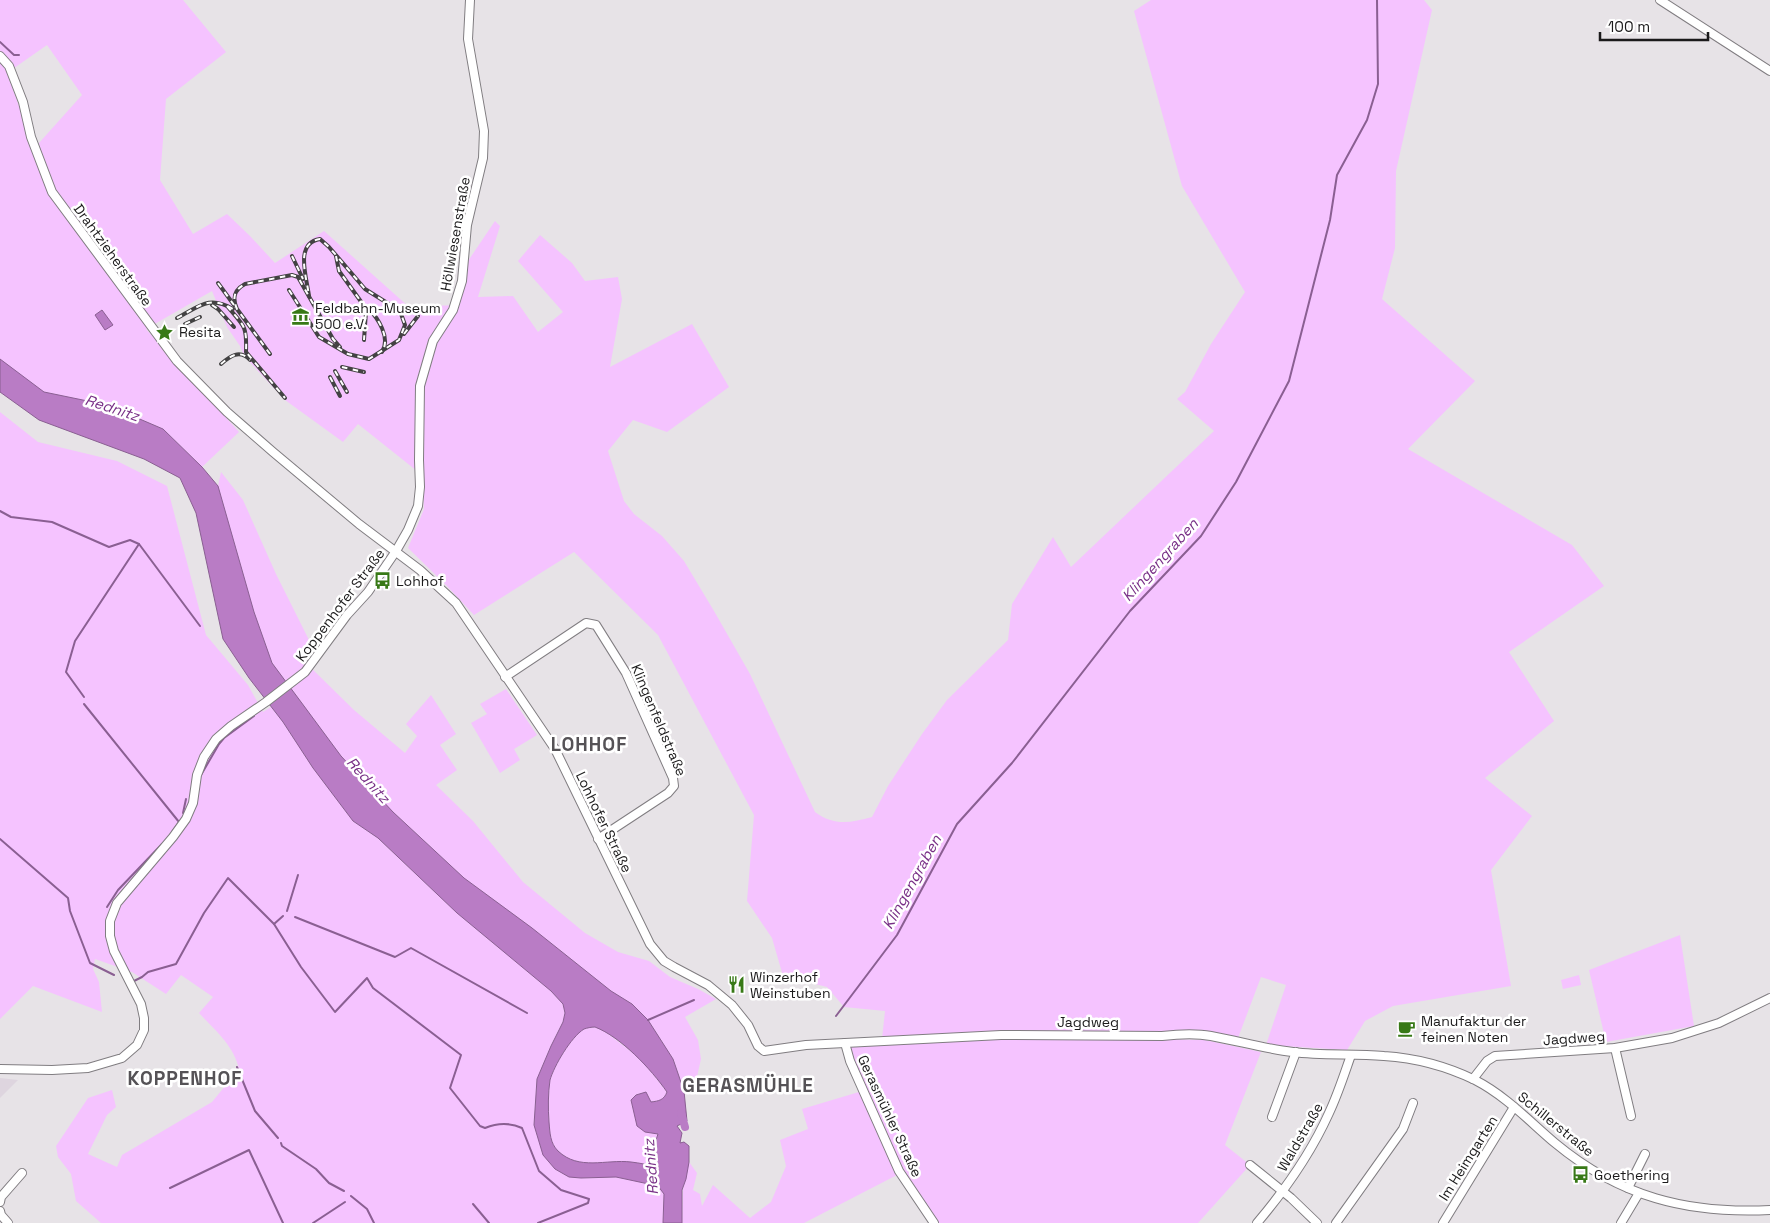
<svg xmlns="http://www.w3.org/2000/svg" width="1770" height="1223" font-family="'Space Grotesk',sans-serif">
  <rect width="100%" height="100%" fill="#e7e3e7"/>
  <path fill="#ded5df" d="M 0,1078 L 18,1080 L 0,1098 Z"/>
  <g fill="#f5c3ff" fill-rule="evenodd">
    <path d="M 0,0 L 183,0 L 226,52 L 166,99 L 160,180 L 193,234 L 227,214 L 250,236 L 275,263 L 324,231 L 409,307 L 458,305 L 468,261 L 495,221 L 500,226 L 478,297 L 513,296 L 538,332 L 563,312 L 518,261 L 540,235 L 572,263 L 585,281 L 618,277 L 622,299 L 610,367 L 692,324 L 729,387 L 667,432 L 633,420 L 608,451 L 624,501 L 634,514 L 662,536 L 684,561 L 714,611 L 750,674 L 815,812 C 834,826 850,823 872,817 L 888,786 L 922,734 L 947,700 L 1008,640 L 1012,604 L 1053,537 L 1071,567 L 1214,431 L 1177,399 L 1185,392 L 1211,344 L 1245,292 L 1182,186 L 1134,11 L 1151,0 L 1424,0 L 1432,10 L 1396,171 L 1395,248 L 1382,299 L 1475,381 L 1408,449 L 1572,545 L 1604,586 L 1509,652 L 1554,721 L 1485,778 L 1532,816 L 1491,870 L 1511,986 L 1393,1006 L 1365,1021 L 1347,1050 L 1266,1045 L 1286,985 L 1261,977 L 1238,1038 L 1209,1031 L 1150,1039 L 1205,1040 L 1261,1052 L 1225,1145 L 1250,1165 L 1198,1223 L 932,1223 L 897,1175 L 804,1223 L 682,1223 L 683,1189 L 689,1162 L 697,1173 L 693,1190 L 700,1194 L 702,1206 L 713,1185 L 750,1218 L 771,1202 L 786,1166 L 780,1140 L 808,1129 L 802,1109 L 859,1092 L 847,1044 L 882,1039 L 885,1011 L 844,1007 L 827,987 L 783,976 L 772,938 L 747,901 L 754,815 L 658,635 L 574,552 L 474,615 L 446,585 L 408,548 L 424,509 L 422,475 L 358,424 L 343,442 L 285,400 L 245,357 L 240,346 L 227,327 L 212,291 L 146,329 L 239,432 L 202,467 L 163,429 L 107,405 L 44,393 L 0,359 ZM 47,45 L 82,95 L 39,143 L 48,186 L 7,73 Z"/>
    <path d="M 0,412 L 38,442 L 117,461 L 167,486 L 206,635 L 248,685 L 263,712 L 271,707 L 283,722 L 313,768 L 353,821 L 378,838 L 457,913 L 551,991 L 563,1004 L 565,1013 L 563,1022 L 551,1046 L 537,1079 L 534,1125 L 581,1178 L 616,1177 L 658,1186 L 664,1194 L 663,1223 L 101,1223 L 76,1201 L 71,1174 L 58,1157 L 56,1146 L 88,1098 L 112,1090 L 116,1107 L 107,1115 L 88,1154 L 117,1167 L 122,1155 L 212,1102 L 239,1069 C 234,1046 215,1030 199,1013 L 213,997 L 181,975 L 166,994 L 132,972 L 95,959 L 93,969 L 99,982 L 102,1012 L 33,986 L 0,1019 Z"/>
    <path d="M 221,472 L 243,500 L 276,574 L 313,648 L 303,660 L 354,710 L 405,753 L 417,736 L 406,724 L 431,695 L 456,734 L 440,745 L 457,770 L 436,785 L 473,821 L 523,882 L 585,933 L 618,952 L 649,961 L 670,977 L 698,989 L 716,999 L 685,1017 L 698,1040 L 701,1059 L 696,1081 L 684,1090 L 673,1059 L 648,1020 L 632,1004 L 611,991 L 532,928 L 464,878 L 393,812 L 341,756 L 272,663 L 254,612 L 218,486 Z"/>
    <path d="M 506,689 L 537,735 L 514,749 L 520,760 L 500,773 L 471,723 L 487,714 L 480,704 Z"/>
    <path d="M 1680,935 L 1694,1026 L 1606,1042 L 1589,970 Z"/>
    <path d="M 1579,975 L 1581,985 L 1563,989 L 1561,980 Z"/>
    <path d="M 595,1027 L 603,1030 L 641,1059 L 667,1092 C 664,1100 659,1101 651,1102 L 645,1132 L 659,1133 L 658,1167 C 649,1165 640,1163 631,1162 C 606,1159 579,1171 558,1151 C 550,1144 550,1133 549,1122 C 548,1109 548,1093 550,1080 C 554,1066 571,1037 584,1029 C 587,1028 591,1027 595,1027 Z"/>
  </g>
  <g fill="#b97cc5" stroke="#8a5f92" fill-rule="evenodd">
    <path d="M 102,310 L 113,325 L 105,330 L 95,315 Z"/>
    <path d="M 0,359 L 44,392 L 107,405 L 163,429 L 202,467 L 218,486 L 254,612 L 272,663 L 304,706 L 341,756 L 393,812 L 464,878 L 532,928 L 611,991 L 632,1004 L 648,1020 L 673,1059 L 684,1091 L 687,1121 L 677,1126 L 682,1133 L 680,1143 L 684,1142 L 689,1146 L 689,1162 L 686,1179 L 682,1190 L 682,1223 L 663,1223 L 664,1194 L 658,1186 L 616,1177 L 581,1178 L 569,1177 L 555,1169 L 543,1155 L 534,1125 L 537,1079 L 551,1046 L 563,1022 L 565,1013 L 563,1004 L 551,991 L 457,913 L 378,838 L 353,821 L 313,768 L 283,722 L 249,678 L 223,639 L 196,513 L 180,478 L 144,459 L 39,420 L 0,392 ZM 595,1027 C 621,1037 651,1069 667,1092 C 664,1100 659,1101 651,1102 L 646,1092 L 636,1095 L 631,1100 L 637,1126 L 645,1132 L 658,1134 L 653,1149 L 658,1167 C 649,1165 640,1163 631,1162 C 606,1159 579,1171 558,1151 C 550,1143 550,1133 549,1122 C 548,1109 548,1093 550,1080 C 554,1066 571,1037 584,1029 C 587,1028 591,1027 595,1027 Z"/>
  </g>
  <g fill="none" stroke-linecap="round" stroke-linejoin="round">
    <g stroke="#8a5f92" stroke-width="2">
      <path d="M 0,42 L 14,55 L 19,55"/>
      <path d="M 0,511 L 11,517 L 52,522 L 109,547 L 130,540 L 139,544 L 200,626"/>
      <path d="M 84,697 L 66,672 L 75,641 L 139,544"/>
      <path d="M 84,704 L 179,822 L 172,832"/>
      <path d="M 201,775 L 219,744 L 224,738 L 254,716"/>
      <path d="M 183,813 L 186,799"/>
      <path d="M 0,839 L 68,898 L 70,911 L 90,963 L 114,975"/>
      <path d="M 107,907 L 118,890 L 162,844"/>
      <path d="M 287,911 L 298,875"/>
      <path d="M 295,917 L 395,957 L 411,948 L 527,1013"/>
      <path d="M 274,924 L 283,916"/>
      <path d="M 134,981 L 142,977 L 148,972 L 176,964 L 204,913 L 228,878 L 274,924 L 301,967 L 335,1012 L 367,978 L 373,988 L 461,1055 L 450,1088 L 480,1126 L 485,1128 C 497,1123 509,1122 522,1128 L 539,1171 L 561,1190 L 589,1199 L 588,1203 L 538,1223"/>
      <path d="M 836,1016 L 897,935 L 957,824 L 1012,763 L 1130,611 L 1201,536 L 1236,482 L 1289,381 L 1330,220 L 1337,175 L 1367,120 L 1378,84 L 1377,0"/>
      <path d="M 648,1020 L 694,1000"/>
      <path d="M 237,1067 L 255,1111 L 278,1138"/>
      <path d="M 281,1143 L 282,1146 L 316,1169 L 329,1183 L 344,1191"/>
      <path d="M 170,1188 L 249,1150 L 283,1223"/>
      <path d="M 351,1196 L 367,1209 L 374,1223"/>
      <path d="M 473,1204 L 489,1223"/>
      <path d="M 313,1223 L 345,1202"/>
    </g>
    <path stroke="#b97cc5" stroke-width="8" d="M 681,1113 L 685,1127"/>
    <defs>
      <g id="minor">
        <path d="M 1660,0 L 1770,71"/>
        <path d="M 0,56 L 9,66 L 23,102 L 31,137 L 52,192 L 177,361 L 227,412 L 273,452 L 359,524 L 420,570 L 456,603 L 555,749 L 650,944 L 664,961 L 674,967 L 708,985 L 732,1005 L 748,1025 L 758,1046 L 764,1051 L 806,1045 L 1001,1035 L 1162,1036 C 1179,1034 1195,1033 1211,1036 C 1239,1041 1265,1049 1293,1052 C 1323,1056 1354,1053 1384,1056 C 1416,1058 1446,1066 1475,1080 C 1506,1096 1529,1121 1555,1143 C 1620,1197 1687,1214 1770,1210"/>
        <path d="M 505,677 L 586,623 L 596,625 L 626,673 L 673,778 L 674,786 L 668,793 L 598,839"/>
        <path d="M 845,1043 L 850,1061 L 899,1171 L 934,1223"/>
        <path d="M 1615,1048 L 1631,1116"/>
        <path d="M 0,1069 L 52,1070 L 88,1068 L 122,1058 L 137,1045 L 144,1030 L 144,1018 L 141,1004 L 114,951 L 110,936 L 110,921 L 117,903 L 173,837 L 186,819 L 193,803 L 197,775 L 204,757 L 216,739 L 231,726 L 266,702 L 305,672 L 347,615 L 368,592 L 396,551 L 408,530 L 418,506 L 420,487 L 419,460 L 420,386 L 433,341 L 453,310 L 462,281 L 467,225 L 483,158 L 484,131 L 468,39 L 470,0"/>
        <path d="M 1473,1079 L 1487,1061 L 1495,1056 L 1615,1048 L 1672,1038 L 1719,1023 L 1770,998"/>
        <path d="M 1272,1117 L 1296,1052"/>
        <path d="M 1250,1165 L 1291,1198 L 1317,1223"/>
        <path d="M 1628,1188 L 1645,1154"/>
        <path d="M 0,1202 L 1,1197 L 22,1173"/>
        <path d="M 0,1211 L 1,1215 L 8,1223"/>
        <path d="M 1257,1223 C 1285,1190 1311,1153 1329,1113 C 1338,1094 1344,1075 1351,1055"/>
        <path d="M 1336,1223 L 1403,1129 L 1413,1103"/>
        <path d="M 1443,1223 L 1514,1107"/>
        <path d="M 1621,1223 L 1639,1193"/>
      </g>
    </defs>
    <use href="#minor" stroke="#807d81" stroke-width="10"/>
    <use href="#minor" stroke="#fff" stroke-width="8"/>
    <defs>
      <g id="rail">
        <path d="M 292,256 L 303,279"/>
        <path d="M 336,256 L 339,271 L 362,303 L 366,311 L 364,340"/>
        <path d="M 218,283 L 234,305"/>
        <path d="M 289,290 L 319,337 L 348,354 L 369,359 L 399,340 L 405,325 L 400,311 L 365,289 L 329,247 L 320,239 C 294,243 307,278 309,296"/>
        <path d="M 212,305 L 218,309 L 234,327"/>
        <path d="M 227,306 C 244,326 247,325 246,352 L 285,398"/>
        <path d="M 370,313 L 368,308 C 378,318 391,338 382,352"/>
        <path d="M 177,318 C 200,306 209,295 233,309"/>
        <path d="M 185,324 L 200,317"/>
        <path d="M 404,334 L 418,316"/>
        <path d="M 270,354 L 237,309 C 232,298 234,290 245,284 L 292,275 L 298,277 L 333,339 L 340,347"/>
        <path d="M 221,364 C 230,356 240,349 250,360"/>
        <path d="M 342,367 L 364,372"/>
        <path d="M 335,371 L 347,392"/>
        <path d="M 330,377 L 340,396"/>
      </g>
    </defs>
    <use href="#rail" stroke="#434243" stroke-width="4"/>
    <use href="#rail" stroke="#fff" stroke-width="2" stroke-dasharray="5.5" stroke-linecap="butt"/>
  </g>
  <defs>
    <symbol id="museum-bare" viewBox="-9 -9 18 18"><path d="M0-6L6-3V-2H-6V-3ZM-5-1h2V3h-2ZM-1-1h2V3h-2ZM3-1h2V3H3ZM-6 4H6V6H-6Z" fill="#387917" stroke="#fff" stroke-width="2.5" paint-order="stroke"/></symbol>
    <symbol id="sight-bare" viewBox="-9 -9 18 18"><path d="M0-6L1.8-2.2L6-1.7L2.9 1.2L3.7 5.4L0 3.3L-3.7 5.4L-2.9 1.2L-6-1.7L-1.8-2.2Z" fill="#387917" stroke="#fff" stroke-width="2.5" paint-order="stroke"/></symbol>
    <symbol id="bus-bare" viewBox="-9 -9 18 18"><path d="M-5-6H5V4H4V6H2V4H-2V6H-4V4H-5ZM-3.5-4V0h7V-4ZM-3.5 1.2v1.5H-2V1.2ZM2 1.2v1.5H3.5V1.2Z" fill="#387917" stroke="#fff" stroke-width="2.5" paint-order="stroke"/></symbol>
    <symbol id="restaurant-bare" viewBox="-9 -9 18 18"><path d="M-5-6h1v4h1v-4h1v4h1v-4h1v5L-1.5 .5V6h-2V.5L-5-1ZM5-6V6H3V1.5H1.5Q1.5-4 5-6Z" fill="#387917" stroke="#fff" stroke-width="2.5" paint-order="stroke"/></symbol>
    <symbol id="cafe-bare" viewBox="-9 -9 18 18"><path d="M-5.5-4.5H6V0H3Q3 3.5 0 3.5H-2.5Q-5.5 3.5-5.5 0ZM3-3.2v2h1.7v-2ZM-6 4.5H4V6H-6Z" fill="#387917" stroke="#fff" stroke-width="2.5" paint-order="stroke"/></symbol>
  </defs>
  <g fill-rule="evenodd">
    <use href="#museum-bare" x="288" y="304" width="25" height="25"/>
    <use href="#sight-bare" x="152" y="320" width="25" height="25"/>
    <use href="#bus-bare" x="370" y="568" width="25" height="25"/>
    <use href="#restaurant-bare" x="724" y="972" width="25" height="25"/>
    <use href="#cafe-bare" x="1394" y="1016" width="25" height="25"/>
    <use href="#bus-bare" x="1568" y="1162" width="25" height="25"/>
  </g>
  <g text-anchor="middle" stroke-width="5" stroke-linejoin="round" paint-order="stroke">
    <g font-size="14" fill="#1b1a1b" stroke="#fff">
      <text transform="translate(455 234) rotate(-80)" y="5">Höllwiesenstraße</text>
      <text transform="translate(113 255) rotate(54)" y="5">Drahtzieherstraße</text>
      <text transform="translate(340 605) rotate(-53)" y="5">Koppenhofer Straße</text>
      <text transform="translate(659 720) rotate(67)" y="5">Klingenfeldstraße</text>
      <text transform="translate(604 822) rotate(64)" y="5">Lohhofer Straße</text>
      <text x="1088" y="1027">Jagdweg</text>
      <text transform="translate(1574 1038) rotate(-4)" y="5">Jagdweg</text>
      <text transform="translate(890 1116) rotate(65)" y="5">Gerasmühler Straße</text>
      <text transform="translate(1556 1124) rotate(39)" y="5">Schillerstraße</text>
      <text transform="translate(1300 1137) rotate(-60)" y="5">Waldstraße</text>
      <text transform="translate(1468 1158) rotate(-58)" y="5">Im Heimgarten</text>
    </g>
    <g font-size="14" fill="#1b1a1b" stroke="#fff" text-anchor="start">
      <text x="315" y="313">Feldbahn-Museum<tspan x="315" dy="16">500 e.V.</tspan></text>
      <text x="179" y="337">Resita</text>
      <text x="396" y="586">Lohhof</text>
      <text x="750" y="982">Winzerhof<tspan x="750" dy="16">Weinstuben</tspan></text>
      <text x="1421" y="1026">Manufaktur der<tspan x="1421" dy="16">feinen Noten</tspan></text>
      <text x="1594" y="1180">Goethering</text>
    </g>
    <g font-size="15" font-style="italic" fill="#782f86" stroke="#fff">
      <text transform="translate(112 408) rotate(18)" y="5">Rednitz</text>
      <text transform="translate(1160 560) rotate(-48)" y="5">Klingengraben</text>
      <text transform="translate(368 780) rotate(48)" y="5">Rednitz</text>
      <text transform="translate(912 882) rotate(-61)" y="5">Klingengraben</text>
      <text transform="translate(651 1167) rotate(-94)" y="5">Rednitz</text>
    </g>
    <g font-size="19" font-weight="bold" letter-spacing="1" fill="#555256" stroke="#fff">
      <text x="589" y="751">LOHHOF</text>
      <text x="185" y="1085">KOPPENHOF</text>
      <text x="748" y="1092">GERASMÜHLE</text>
    </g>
  </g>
  <path d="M1600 32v8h108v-8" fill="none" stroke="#1b1a1b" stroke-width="2.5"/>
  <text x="1608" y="32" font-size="15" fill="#1b1a1b" stroke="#ffffff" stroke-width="4" paint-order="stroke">100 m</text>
</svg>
